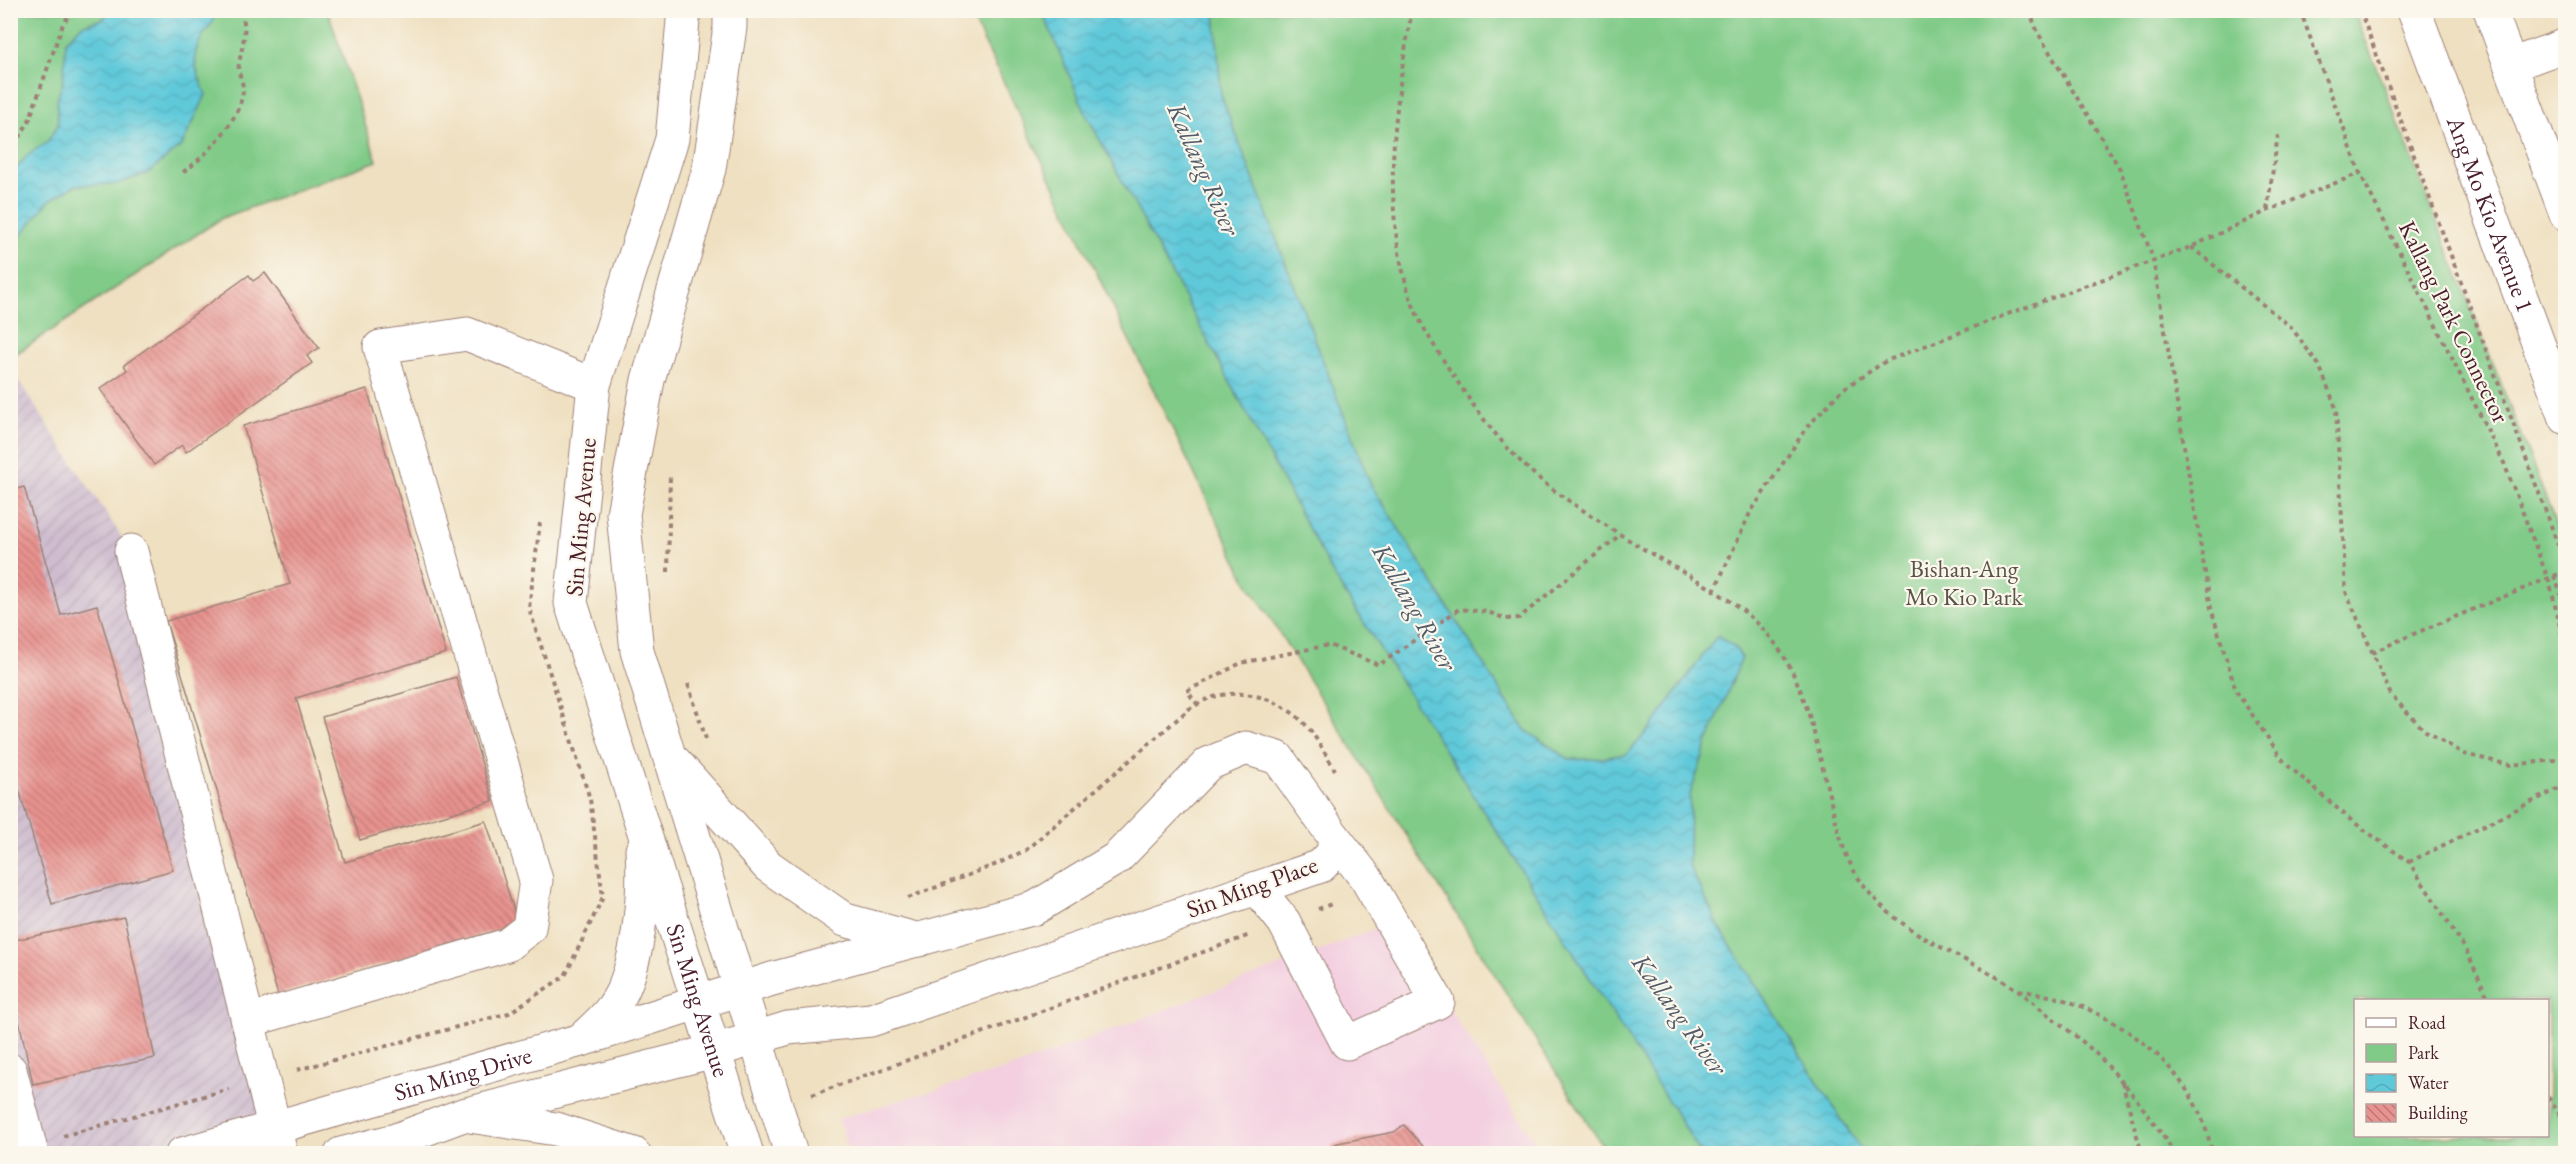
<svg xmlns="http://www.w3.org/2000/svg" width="2576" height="1164" font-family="'EB Garamond',serif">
  <defs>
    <pattern id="industrial-furrows" width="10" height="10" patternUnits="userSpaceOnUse" patternTransform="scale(1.5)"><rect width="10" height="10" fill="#cfbdcf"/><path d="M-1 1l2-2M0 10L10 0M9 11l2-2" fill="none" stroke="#b3a2b2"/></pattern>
    <pattern id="water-waves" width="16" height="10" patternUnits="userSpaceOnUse" patternTransform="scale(1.5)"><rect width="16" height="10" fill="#5fc9da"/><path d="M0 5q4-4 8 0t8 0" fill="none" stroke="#54acbb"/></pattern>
    <pattern id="building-back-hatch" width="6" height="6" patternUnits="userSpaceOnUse" patternTransform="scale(1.5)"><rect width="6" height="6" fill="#e8938f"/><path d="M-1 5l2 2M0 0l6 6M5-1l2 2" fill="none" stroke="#be7775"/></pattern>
  </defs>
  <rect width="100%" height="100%" fill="#fbf7ec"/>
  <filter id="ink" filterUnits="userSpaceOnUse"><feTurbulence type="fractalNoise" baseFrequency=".0167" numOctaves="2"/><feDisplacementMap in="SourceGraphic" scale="12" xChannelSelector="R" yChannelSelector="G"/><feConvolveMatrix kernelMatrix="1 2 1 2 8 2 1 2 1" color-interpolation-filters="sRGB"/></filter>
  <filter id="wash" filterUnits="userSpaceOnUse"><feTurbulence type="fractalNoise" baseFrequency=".008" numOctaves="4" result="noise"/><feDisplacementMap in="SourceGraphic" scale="24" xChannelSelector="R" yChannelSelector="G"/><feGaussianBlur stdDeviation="1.35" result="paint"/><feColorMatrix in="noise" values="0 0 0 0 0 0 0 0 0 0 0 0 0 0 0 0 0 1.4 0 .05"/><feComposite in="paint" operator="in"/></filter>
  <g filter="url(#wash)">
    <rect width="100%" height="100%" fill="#efe0c1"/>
    <path fill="#f3cfe0" d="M 1394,922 L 1542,1153 L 850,1153 L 838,1119 L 1023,1064 Z"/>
    <path fill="url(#industrial-furrows)" d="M 10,368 L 131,551 L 281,1153 L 11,1153 Z"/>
    <g fill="#80cb88" stroke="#65755a" stroke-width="1.5" fill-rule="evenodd">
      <path d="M 11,11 L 328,11 L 377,161 L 222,218 L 11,357 Z"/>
      <path d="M 969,11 L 2354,11 L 2565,547 L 2565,1153 L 1607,1153 L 1246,580 ZM 2356,1000 L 2548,1000 L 2548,1136 L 2356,1136 Z"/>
    </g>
    <g fill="url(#water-waves)" stroke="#547482" stroke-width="1.5">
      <path d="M 109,11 L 213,11 L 213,22 C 188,51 193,63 206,95 L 182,145 L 148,173 L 117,184 L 76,185 L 50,200 L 11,247 L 11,174 L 28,155 L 48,141 L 58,125 L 57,100 L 63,81 L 66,41 L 82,25 L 103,19 Z"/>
      <path d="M 1042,11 L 1215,11 L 1221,95 L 1370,483 L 1525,730 L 1569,759 L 1596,759 L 1627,754 L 1651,727 L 1717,636 L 1735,647 L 1742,658 L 1710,735 L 1690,795 L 1689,865 L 1719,927 L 1863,1153 L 1701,1153 L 1334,576 L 1086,114 Z"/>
    </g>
    <g id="blocks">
      <g fill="url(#building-back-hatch)">
        <path d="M 265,273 L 319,348 L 307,356 L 312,363 L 186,452 L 182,445 L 154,465 L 100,389 L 127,370 L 124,365 L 249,275 L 253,281 Z"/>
        <path d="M 367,389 L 446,653 L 296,698 L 345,862 L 486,821 L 518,924 L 278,995 L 166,621 L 290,584 L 243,426 Z"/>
        <path d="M 24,487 L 61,615 L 97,605 L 173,870 L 52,904 L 10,758 L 10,491 Z"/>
        <path d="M 456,677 L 493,801 L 360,840 L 322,717 Z"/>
        <path d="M 124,917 L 155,1058 L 33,1084 L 10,980 L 10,941 Z"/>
        <path d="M 1404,1125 L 1430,1154 L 1328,1154 L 1333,1145 L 1338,1143 L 1394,1132 Z"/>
      </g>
    </g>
  </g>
  <g filter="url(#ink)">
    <use href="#blocks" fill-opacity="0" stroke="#9c8076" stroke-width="1.5"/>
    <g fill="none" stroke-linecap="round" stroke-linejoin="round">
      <defs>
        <g id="minor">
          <path d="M 2511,65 L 2566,45"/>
          <path d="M 131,551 L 281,1154"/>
          <path d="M 1257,888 L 1284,922 L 1347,1043 L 1438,1002 L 1366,878 L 1334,837"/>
          <path d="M 248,1021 L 507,945 L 529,928 L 536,880 L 380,347 L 467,334 L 594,385"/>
          <path d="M 10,1070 L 32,1154"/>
          <path id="s1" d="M 182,1154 L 581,1040 L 772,979 L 1035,908 L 1117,858 L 1208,764 L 1246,748 L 1278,758 L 1334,837 L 1334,852 L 1321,866 L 871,1020 L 788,1028 L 714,1051 L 463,1115 L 396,1140 L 341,1154"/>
        </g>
        <g id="major">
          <path id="s2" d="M 684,10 L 672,139 L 594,385 L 571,603 L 747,1154"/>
          <path d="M 730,10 L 730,27 L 709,169 L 648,380 L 623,514 L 637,651 L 791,1154"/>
          <path id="s3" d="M 2414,10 L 2566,418"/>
          <path d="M 2490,10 L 2566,214"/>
          <path d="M 675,762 L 768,866 L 845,920 L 919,940"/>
          <path d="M 581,1040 C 591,1030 604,1020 613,1007 C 639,972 645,894 642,850"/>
          <path d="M 463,1115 L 556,1129 L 634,1154"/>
        </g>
      </defs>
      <use href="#minor" stroke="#9c8076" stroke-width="35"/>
      <use href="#major" stroke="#9c8076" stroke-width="35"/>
      <g stroke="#9c8076" stroke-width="4" stroke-dasharray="4.5 4.5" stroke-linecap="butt">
        <path d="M 1412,10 C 1395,105 1380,203 1410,297 C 1420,327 1444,361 1461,387 C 1488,428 1521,468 1562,496 C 1594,518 1628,540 1662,560 C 1693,578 1728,596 1755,621 C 1808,670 1815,744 1833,810 C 1839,834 1845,858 1859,879 C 1896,935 1963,954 2016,989 C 2028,997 2039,1008 2051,1017 C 2064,1027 2079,1038 2091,1049 C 2124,1080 2150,1116 2175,1154"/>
        <path d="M 2029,10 L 2038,33 L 2120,169 L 2153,259 L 2211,608 L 2236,691 L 2285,763 L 2352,821 L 2409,862 L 2466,950 L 2489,1000"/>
        <path d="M 2300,10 L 2360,173 L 2504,463 L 2550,584 L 2566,652"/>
        <path d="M 2360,10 L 2566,566"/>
        <path d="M 10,153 L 29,121 L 63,24 L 73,10"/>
        <path d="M 183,172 C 206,157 240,120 243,91 C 244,82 237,74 239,64 C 242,45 249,28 240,10"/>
        <path d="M 2267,210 L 2278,135"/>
        <path d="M 2191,247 L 2291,327 L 2319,365 L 2336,408 L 2346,592 L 2391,695 L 2424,730 L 2464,754 L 2510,765 L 2566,759"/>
        <path d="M 668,572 L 670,474"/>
        <path d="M 2554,576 L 2566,607"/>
        <path d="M 1714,591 L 1750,513 L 1807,427 L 1843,389 L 1886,361 L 2013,312 L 2191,247 L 2267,211 L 2360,173"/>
        <path d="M 2372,653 L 2404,638"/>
        <path d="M 688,684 L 706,739"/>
        <path d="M 1198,705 L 1187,691 L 1241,663 L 1329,645 L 1379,665 L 1459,609 L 1488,612 L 1506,619 L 1519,618 L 1621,534"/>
        <path d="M 2409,862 L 2566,785"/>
        <path d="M 908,898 L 997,864 L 1026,850 L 1189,709 C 1197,705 1205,699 1214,697 C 1250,686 1292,704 1313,734 C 1321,746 1328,758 1335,770"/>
        <path d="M 1318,909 L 1334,903"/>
        <path d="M 2019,990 C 2037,994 2056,996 2073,1003 C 2139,1028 2200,1081 2212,1154"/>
        <path d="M 297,1070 L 509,1013 L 565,976 L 603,897 L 590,799 L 529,608 L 540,523"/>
        <path d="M 2122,1082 L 2142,1154"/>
        <path d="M 812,1095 L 1250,935"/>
        <path d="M 2548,1097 L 2566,1124"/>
        <path d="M 63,1136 L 229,1089"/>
      </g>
      <use href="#minor" stroke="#fff" stroke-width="33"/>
      <use href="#major" stroke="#fff" stroke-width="33"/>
      <path stroke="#9c8076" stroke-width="4" stroke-dasharray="4.5 4.5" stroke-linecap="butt" d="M 2404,638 L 2566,571"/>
    </g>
  </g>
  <g text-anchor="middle" stroke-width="4.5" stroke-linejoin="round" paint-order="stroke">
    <g font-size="24" fill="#4a1f2b" stroke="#fbf7ec">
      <text dy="8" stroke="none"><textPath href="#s3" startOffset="218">Ang Mo Kio Avenue 1</textPath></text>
      <text transform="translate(2454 322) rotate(64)" y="8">Kallang Park Connector</text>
      <text transform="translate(581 517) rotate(-85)" y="8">Sin Ming Avenue</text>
      <text transform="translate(1252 887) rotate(-20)" y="8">Sin Ming Place</text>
      <text dy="8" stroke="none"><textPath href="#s2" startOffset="1024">Sin Ming Avenue</textPath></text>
      <text dy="8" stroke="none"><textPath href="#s1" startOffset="292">Sin Ming Drive</textPath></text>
    </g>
    <g font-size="24" fill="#5a5347" stroke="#fbf7ec">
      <text x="1964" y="577">Bishan-Ang<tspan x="1964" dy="28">Mo Kio Park</tspan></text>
    </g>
    <g font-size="26" font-style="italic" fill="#515a68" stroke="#fbf7ec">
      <text transform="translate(1204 169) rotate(66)" y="9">Kallang River</text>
      <text transform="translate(1415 607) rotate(60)" y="9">Kallang River</text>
      <text transform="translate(1680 1014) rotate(54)" y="9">Kallang River</text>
    </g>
  </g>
  <rect width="2576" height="1164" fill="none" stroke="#fbf7ec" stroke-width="36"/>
  <rect x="2354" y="999" width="195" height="138" fill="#fbf7ec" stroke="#b4a19f" stroke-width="1.5"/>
  <rect x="2366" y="1018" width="30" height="9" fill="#ffffff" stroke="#b4a19f" stroke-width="1.5"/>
  <text x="2408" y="1029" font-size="18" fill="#4a1f2b">Road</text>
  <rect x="2366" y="1044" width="30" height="18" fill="#80cb88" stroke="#b4a19f" stroke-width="1.5"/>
  <text x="2408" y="1059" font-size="18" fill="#4a1f2b">Park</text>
  <rect x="2366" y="1074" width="30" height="18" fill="url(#water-waves)" stroke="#b4a19f" stroke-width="1.5"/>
  <text x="2408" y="1089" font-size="18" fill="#4a1f2b">Water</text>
  <rect x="2366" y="1104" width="30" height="18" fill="url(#building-back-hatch)" stroke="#b4a19f" stroke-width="1.5"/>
  <text x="2408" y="1119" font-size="18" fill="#4a1f2b">Building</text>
</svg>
